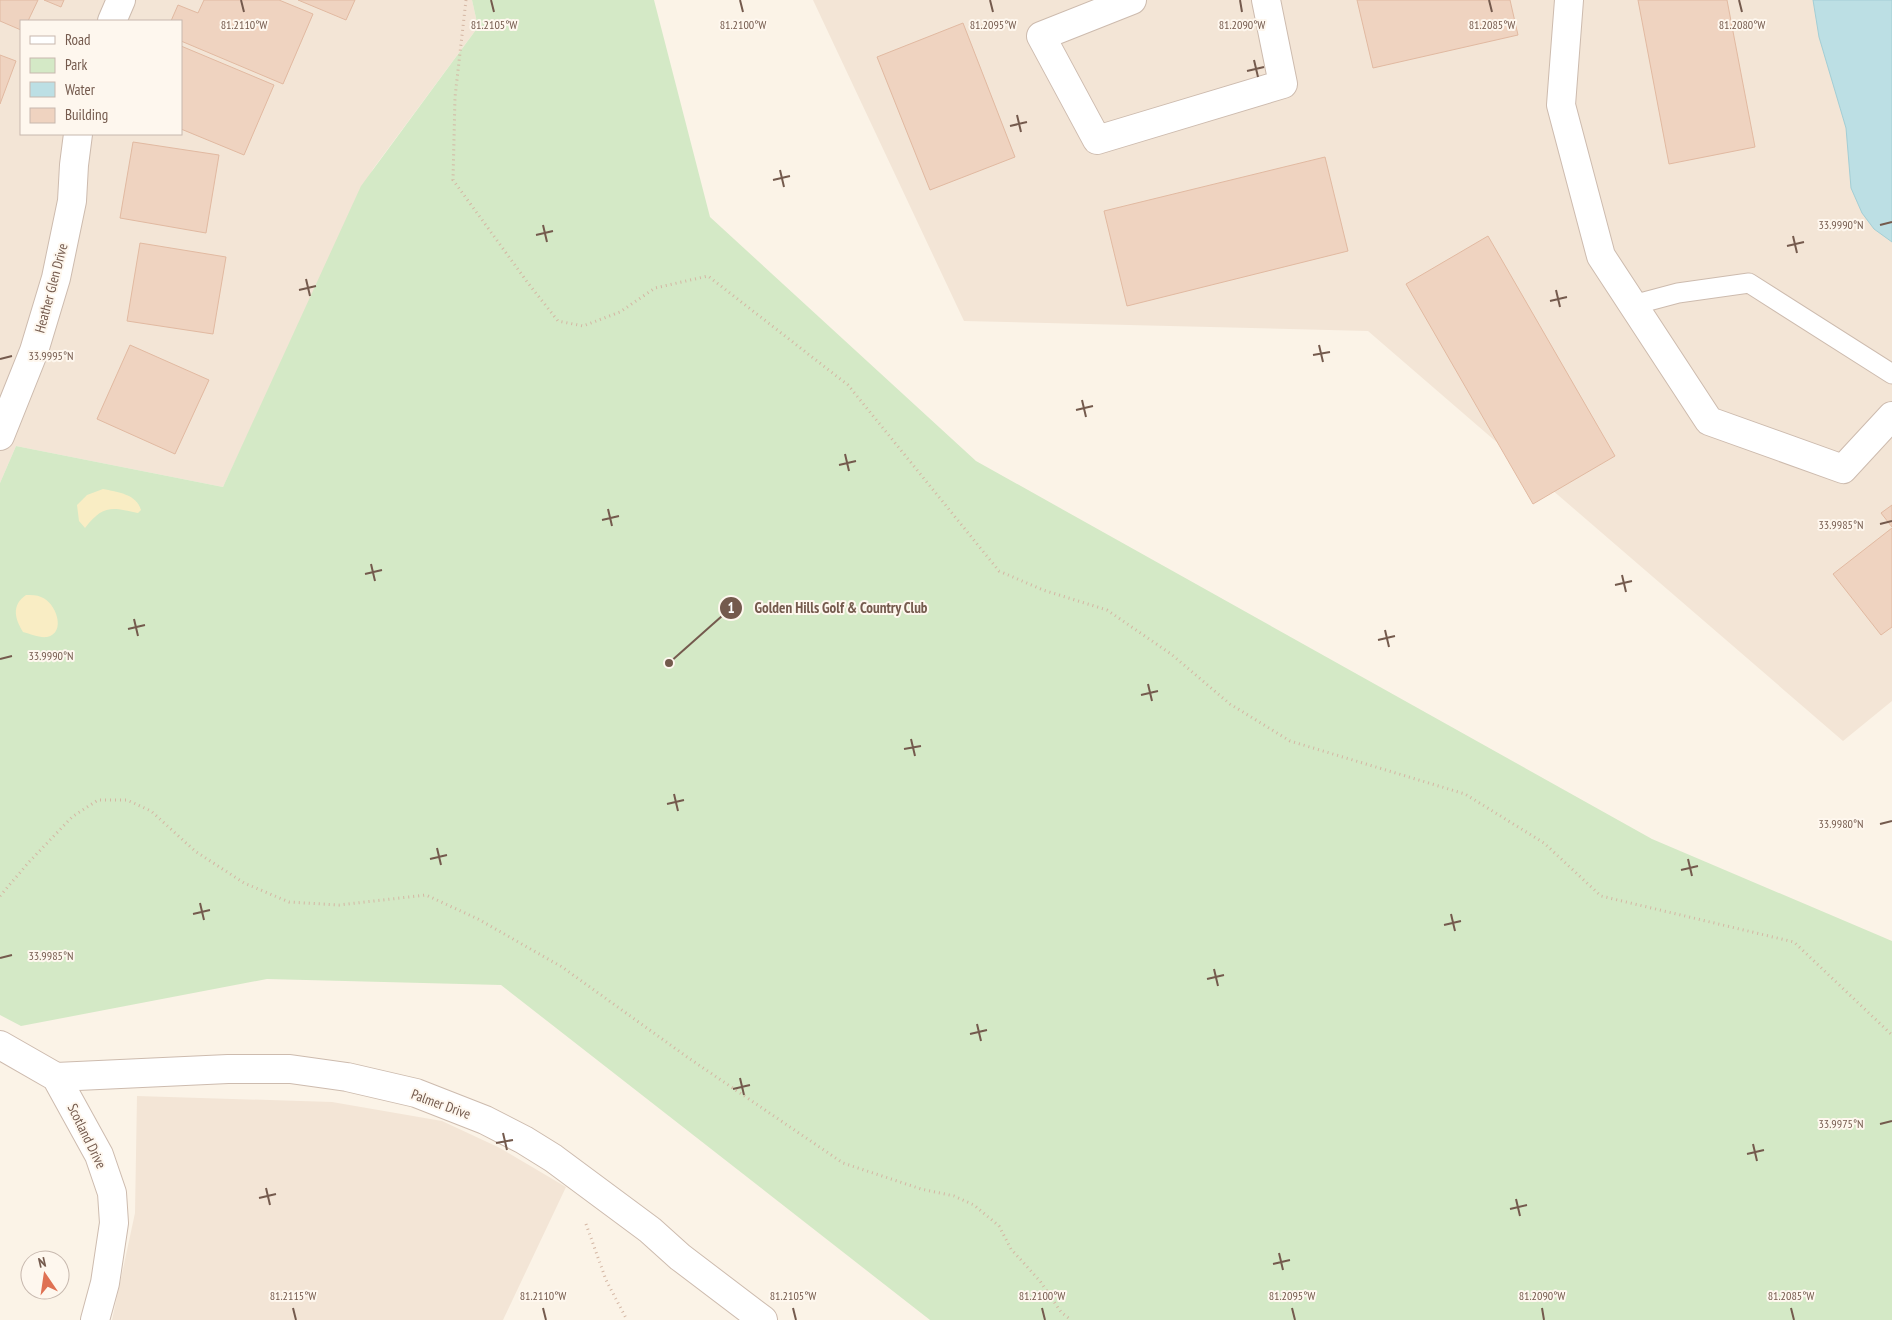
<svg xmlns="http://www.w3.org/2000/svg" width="1892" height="1320" font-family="'PT Sans Narrow',sans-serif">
  <rect width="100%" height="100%" fill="#fbf3e7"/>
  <g fill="#f3e5d6" fill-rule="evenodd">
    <path d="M 0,0 L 472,0 L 478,27 L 373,169 L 223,487 L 16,446 L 0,483 ZM 21,21 L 181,21 L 181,134 L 21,134 Z"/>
    <path d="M 813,0 L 1892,0 L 1892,701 L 1843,741 L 1368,331 L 964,321 Z"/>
    <path d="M 137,1096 L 332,1102 L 442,1121 L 500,1148 L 566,1187 L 503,1320 L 112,1320 L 135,1213 Z"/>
  </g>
  <path fill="#d4e9c6" d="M 472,0 L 654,0 L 710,217 L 976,461 L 1652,839 L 1892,941 L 1892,1320 L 930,1320 L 501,985 L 267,979 L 21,1026 L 0,1015 L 0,483 L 16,446 L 223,487 L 361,186 L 478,27 Z"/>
  <g fill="#f9edc4">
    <path d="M 103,489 C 117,492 137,494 141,510 L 138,513 C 111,507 103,505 85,528 L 79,521 L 77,505 L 87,495 Z"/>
    <path d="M 26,595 C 31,595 37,595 41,597 C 56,602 67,633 47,637 C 39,638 31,634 23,632 C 15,619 11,605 26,595 Z"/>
  </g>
  <path fill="#bcdfe4" stroke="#a3ced5" d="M 1813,0 L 1892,0 L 1892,242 L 1874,229 L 1862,213 L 1851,188 L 1846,128 L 1819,37 Z"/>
  <g fill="#efd3c0" stroke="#e1b9a1">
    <path d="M 0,0 L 38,0 L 28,21 L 21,21 L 21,30 L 0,21 Z"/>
    <path d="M 44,0 L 64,0 L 61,7 Z"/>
    <path d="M 204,0 L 279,0 L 313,14 L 283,84 L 181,41 L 181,21 L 171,21 L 178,5 L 198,13 Z"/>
    <path d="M 298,0 L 355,0 L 346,20 Z"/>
    <path d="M 1357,0 L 1510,0 L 1518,35 L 1373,68 Z"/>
    <path d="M 1638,0 L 1727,0 L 1755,147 L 1669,164 Z"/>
    <path d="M 963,23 L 1015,157 L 930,190 L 877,57 Z"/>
    <path d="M 181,46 L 274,85 L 244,155 L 181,129 Z"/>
    <path d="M 0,55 L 16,61 L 0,104 Z"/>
    <path d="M 133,142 L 219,155 L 206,233 L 120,218 Z"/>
    <path d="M 1325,157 L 1348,251 L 1127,306 L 1104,211 Z"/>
    <path d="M 1488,236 L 1615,456 L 1533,504 L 1406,284 Z"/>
    <path d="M 140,243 L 226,257 L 213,334 L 127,321 Z"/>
    <path d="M 130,345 L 209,380 L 175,454 L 97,419 Z"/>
    <path d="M 1892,505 L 1892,527 L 1881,513 Z"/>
    <path d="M 1892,528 L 1892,627 L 1881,635 L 1833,574 Z"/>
  </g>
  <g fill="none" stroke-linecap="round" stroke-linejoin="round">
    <defs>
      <path id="lane" d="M 1633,305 L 1678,293 L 1749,283 L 1892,374"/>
      <g id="street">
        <path d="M 1132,0 L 1041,36 L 1097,140 L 1283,84 L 1266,0"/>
        <path d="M 1569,0 L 1561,105 L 1601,256 L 1709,421 L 1843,469 L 1892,416"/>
        <path d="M 112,21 L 121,0"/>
        <path d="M 0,436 L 34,351 L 56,278 L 72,201 L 74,165 L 78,134"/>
        <path d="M 0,1045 L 56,1077 L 99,1155 L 112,1193 L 114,1223 L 105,1283 L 95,1320"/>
        <path d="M 56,1077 L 228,1069 L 290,1069 L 347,1077 L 416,1093 L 485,1120 L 524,1140 L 553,1158 L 650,1230 L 680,1257 L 763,1320"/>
      </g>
    </defs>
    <use href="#lane" stroke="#cdbbae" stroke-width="21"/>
    <use href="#street" stroke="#cdbbae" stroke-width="30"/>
    <g stroke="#d4b6a3" stroke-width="3" stroke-dasharray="1 4" stroke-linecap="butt">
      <path d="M 466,0 L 455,97 L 453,180 L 528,283 L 558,321 L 583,326 L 620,312 L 655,288 L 708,276 L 848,385 L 999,571 L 1043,590 L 1107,610 L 1171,654 L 1230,704 L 1290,741 L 1465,794 L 1544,843 L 1601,896 L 1794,942 L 1892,1035"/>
      <path d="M 0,896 L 29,862 L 72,817 L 98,800 L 127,800 L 151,811 L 195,851 L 244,883 L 289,902 L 339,905 L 426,895 L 478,919 L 562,967 L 690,1059 L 843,1163 L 921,1189 L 954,1196 L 974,1205 L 999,1226 L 1011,1249 L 1040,1281 L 1061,1312 L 1071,1320"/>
      <path d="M 586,1224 L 606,1280 L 627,1320"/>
    </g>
    <use href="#lane" stroke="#fff" stroke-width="19"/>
    <use href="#street" stroke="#fff" stroke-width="28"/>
  </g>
  <path fill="none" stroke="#745a4d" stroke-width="2" d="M 241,0 L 244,12M 491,0 L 494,12M 740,0 L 743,12M 990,0 L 993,12M 1240,0 L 1242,12M 1489,0 L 1492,12M 1739,0 L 1742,12M 1254,60 L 1258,77M 1247,71 L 1264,67M 1017,115 L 1021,132M 1010,126 L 1027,122M 780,170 L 784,187M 773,180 L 790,176M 543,225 L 547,242M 1880,225 L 1892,222M 536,235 L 553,231M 1793,236 L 1797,253M 1787,246 L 1804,242M 306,279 L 310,296M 299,290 L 316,286M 1556,290 L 1560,307M 1550,301 L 1567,297M 1319,345 L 1323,362M 1313,355 L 1330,352M 0,359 L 12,356M 1082,400 L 1086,417M 1076,410 L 1093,406M 845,454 L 849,471M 839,465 L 856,461M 608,509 L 612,526M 602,520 L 619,516M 1880,524 L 1892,521M 371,564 L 375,581M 365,574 L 382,570M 1622,575 L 1626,592M 1615,585 L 1632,581M 134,619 L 138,636M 128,629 L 145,625M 1385,630 L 1389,647M 1378,640 L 1395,636M 0,659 L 12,656M 1148,684 L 1152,701M 1141,695 L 1158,691M 911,739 L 915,756M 904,749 L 921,746M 674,794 L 678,811M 667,804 L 684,800M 1880,824 L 1892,821M 437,848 L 441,865M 430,859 L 447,855M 1688,859 L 1692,876M 1681,870 L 1698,866M 200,903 L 204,920M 193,914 L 210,910M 1451,914 L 1455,931M 1444,925 L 1461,921M 0,958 L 12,955M 1214,969 L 1218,986M 1207,979 L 1224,975M 977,1024 L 981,1041M 970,1034 L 987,1030M 740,1078 L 744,1095M 733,1089 L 750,1085M 1880,1124 L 1892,1121M 503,1133 L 507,1150M 496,1143 L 513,1140M 1753,1144 L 1757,1161M 1747,1154 L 1764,1150M 266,1188 L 270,1205M 259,1198 L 276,1194M 1516,1199 L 1520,1216M 1510,1209 L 1527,1205M 1279,1253 L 1283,1270M 1273,1264 L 1290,1260M 293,1308 L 296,1320M 543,1308 L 546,1320M 793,1308 L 796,1320M 1042,1308 L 1045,1320M 1292,1308 L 1295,1320M 1542,1308 L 1544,1320M 1791,1308 L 1794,1320"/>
  <g text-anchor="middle" stroke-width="4" stroke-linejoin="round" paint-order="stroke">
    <g font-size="14" fill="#745a4d" stroke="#fef7ee">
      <text transform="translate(51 288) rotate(-75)" y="5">Heather Glen Drive</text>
      <text transform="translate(441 1104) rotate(20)" y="5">Palmer Drive</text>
      <text transform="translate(87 1136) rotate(64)" y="5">Scotland Drive</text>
    </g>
  </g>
  <g font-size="12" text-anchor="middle" fill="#745a4d" stroke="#fef7ee" stroke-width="4" stroke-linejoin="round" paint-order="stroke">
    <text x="244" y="29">81.2110°W</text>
    <text x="494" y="29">81.2105°W</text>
    <text x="743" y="29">81.2100°W</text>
    <text x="993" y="29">81.2095°W</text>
    <text x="1242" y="29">81.2090°W</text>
    <text x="1492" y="29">81.2085°W</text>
    <text x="1742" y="29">81.2080°W</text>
    <text x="1841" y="229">33.9990°N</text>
    <text x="51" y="360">33.9995°N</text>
    <text x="1841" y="529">33.9985°N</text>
    <text x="51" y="660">33.9990°N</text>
    <text x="1841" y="828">33.9980°N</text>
    <text x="51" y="960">33.9985°N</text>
    <text x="1841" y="1128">33.9975°N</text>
    <text x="293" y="1300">81.2115°W</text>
    <text x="543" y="1300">81.2110°W</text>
    <text x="793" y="1300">81.2105°W</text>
    <text x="1042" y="1300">81.2100°W</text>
    <text x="1292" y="1300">81.2095°W</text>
    <text x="1542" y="1300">81.2090°W</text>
    <text x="1791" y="1300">81.2085°W</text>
  </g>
  <path fill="none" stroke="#745a4d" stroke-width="2" d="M669 663L731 608"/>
  <g fill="#745a4d" stroke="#fef7ee" stroke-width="2">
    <circle cx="669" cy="663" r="5"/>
    <circle cx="731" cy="608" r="12"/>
  </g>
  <g font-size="15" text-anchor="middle" font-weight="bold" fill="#fff">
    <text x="731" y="613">1</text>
  </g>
  <g font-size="15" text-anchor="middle" font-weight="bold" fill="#745a4d" stroke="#fef7ee" stroke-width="4" stroke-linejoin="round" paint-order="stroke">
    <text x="841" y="613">Golden Hills Golf &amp; Country Club</text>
  </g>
  <rect x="20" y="20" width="162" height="115" fill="#fef7ee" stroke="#c7b8ae"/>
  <rect x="30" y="36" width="25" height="8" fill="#ffffff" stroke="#c7b8ae"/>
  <text x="65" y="45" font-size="15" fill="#745a4d">Road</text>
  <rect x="30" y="58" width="25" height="15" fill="#d4e9c6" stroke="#c7b8ae"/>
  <text x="65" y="70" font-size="15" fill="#745a4d">Park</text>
  <rect x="30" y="82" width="25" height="15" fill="#bcdfe4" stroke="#c7b8ae"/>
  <text x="65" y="95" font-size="15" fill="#745a4d">Water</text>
  <rect x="30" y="108" width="25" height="15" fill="#efd3c0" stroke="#c7b8ae"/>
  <text x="65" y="120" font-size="15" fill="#745a4d">Building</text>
  <g transform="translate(45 1275) rotate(347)"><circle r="24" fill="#fef7ee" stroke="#c7b8ae"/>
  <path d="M0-4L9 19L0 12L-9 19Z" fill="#df7153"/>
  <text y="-8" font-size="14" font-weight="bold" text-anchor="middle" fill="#745a4d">N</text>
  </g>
</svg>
